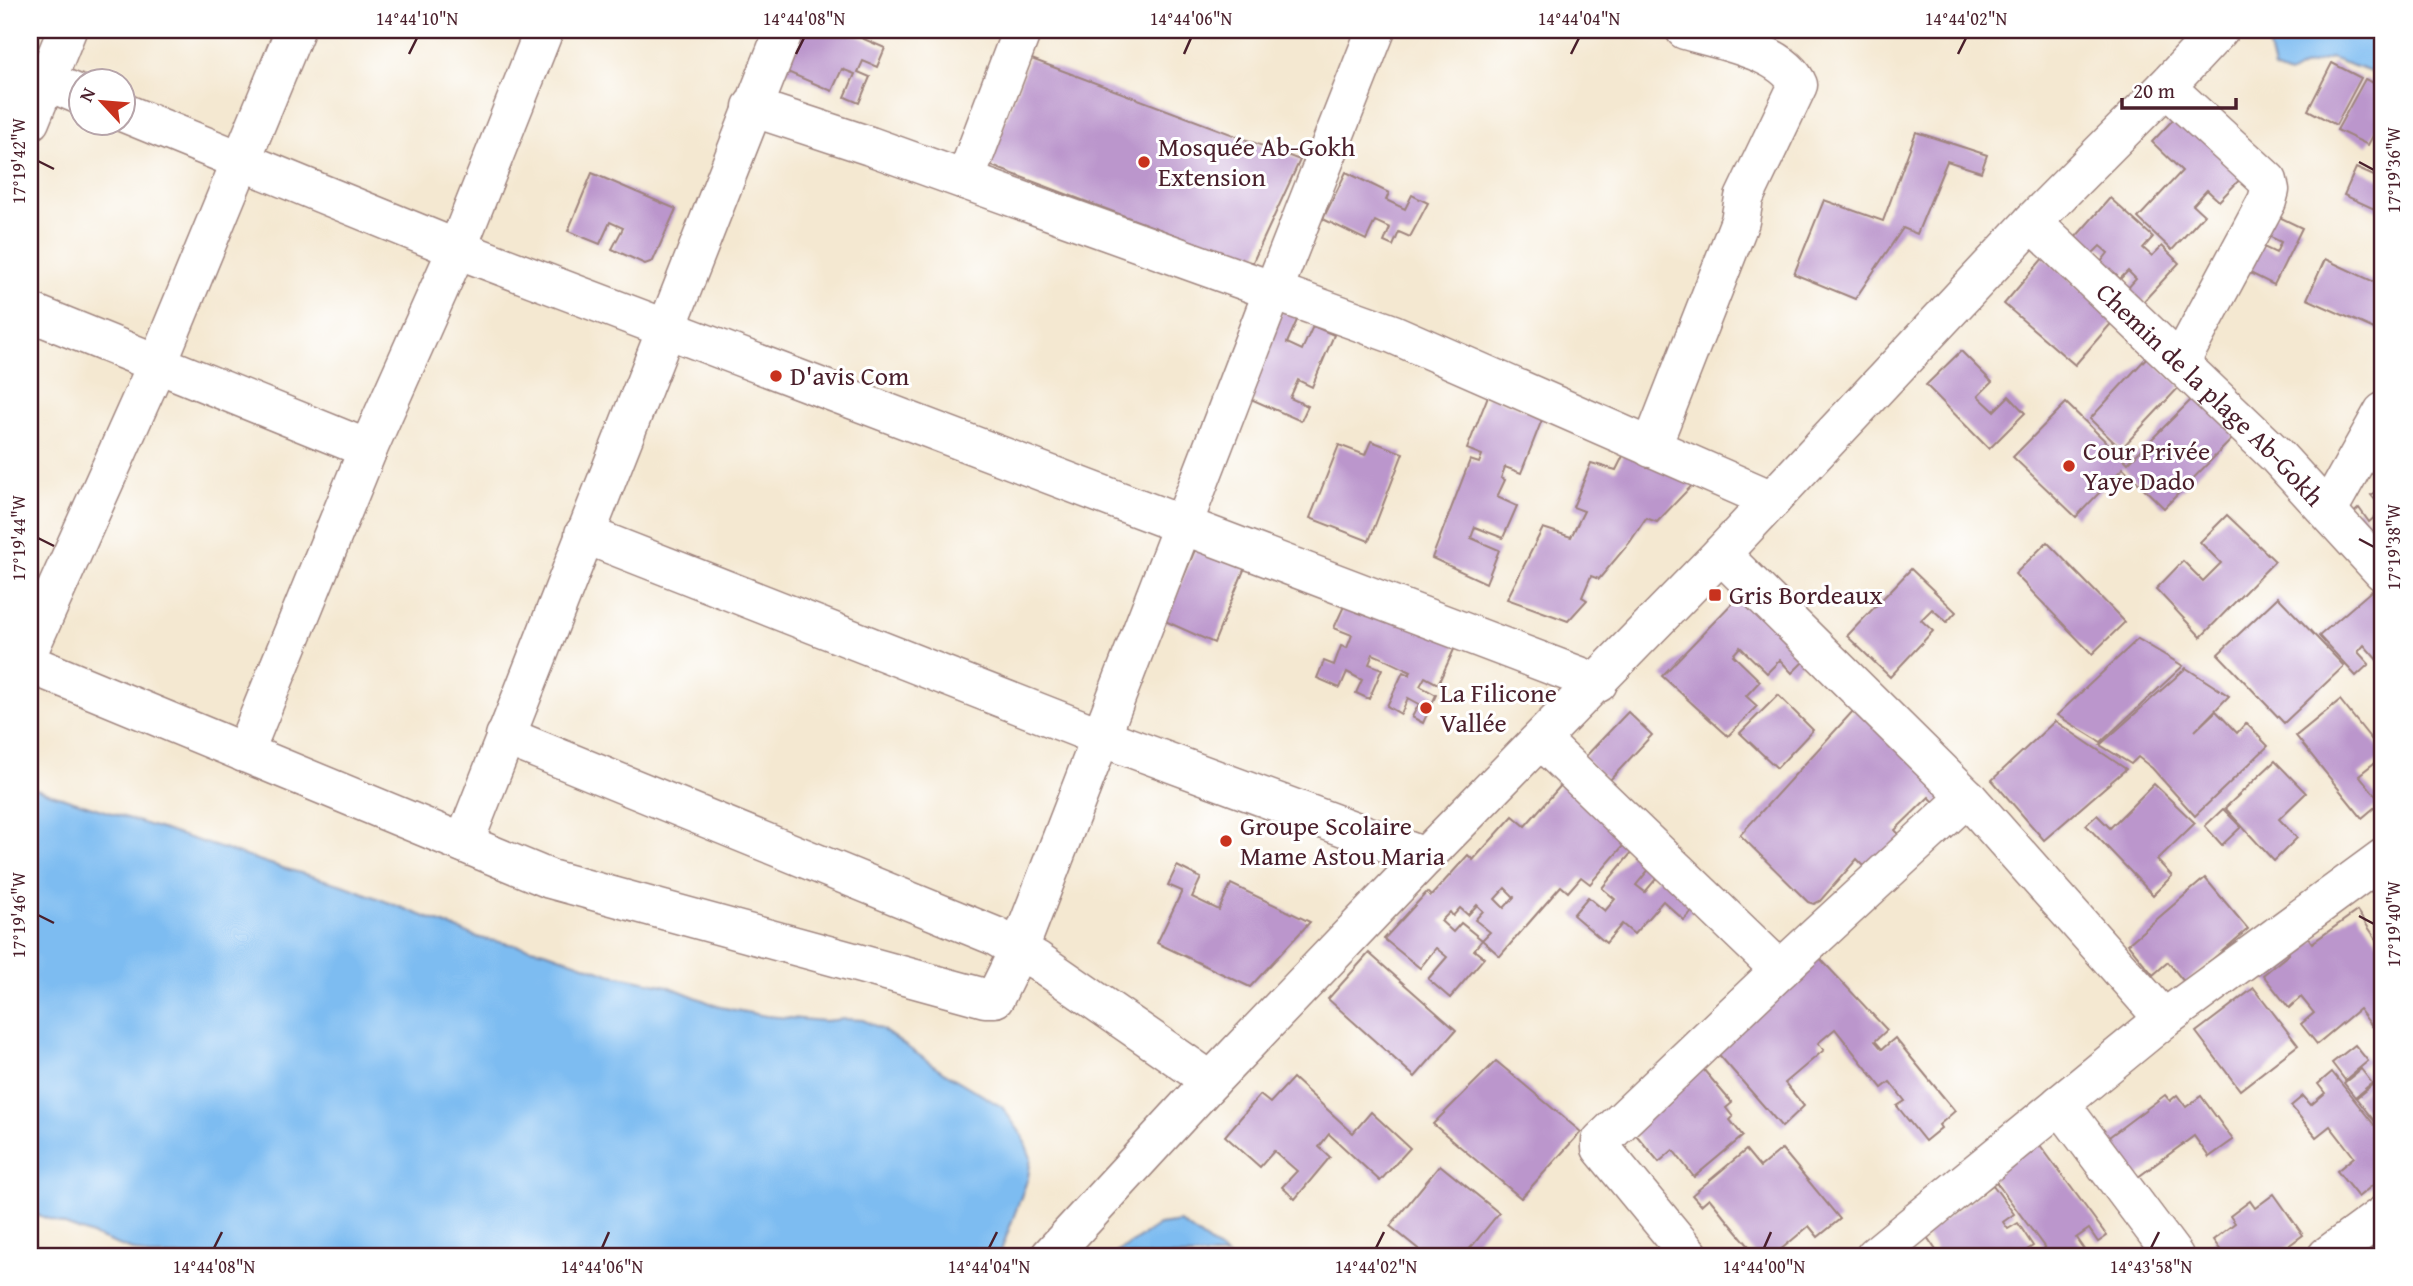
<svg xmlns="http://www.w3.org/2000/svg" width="2413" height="1286" font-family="'Gentium Book Plus',serif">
  <rect width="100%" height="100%" fill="#fff"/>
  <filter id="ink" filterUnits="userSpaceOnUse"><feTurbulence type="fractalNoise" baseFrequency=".0143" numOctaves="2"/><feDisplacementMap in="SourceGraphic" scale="14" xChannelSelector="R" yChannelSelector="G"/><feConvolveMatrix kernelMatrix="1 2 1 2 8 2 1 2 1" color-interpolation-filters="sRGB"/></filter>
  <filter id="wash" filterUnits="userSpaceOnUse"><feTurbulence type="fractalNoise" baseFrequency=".00686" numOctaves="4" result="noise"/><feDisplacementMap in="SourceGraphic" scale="28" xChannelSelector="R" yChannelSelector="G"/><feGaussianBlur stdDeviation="1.57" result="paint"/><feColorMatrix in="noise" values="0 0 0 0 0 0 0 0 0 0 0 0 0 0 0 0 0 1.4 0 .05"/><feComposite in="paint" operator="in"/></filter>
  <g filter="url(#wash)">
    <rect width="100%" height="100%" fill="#f4e8d1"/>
    <g fill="#7dbcf1" stroke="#646e8e" stroke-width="2">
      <path d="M 2274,30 L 2383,30 L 2383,76 L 2330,58 L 2305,66 L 2289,75 L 2274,69 L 2269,48 Z"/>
      <path d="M 30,787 L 283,868 L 346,886 L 480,938 L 545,951 L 609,974 L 668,986 L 720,1007 L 766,1016 L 824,1021 L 846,1019 L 863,1020 L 880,1028 L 942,1071 L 1002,1107 L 1022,1135 L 1031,1158 L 1028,1178 L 999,1256 L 148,1256 L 30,1212 Z"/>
      <path d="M 1180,1222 L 1227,1256 L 1112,1256 L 1159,1225 Z"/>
    </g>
    <g id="blocks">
      <g fill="#bb96cc" fill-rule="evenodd">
        <path d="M 794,30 L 843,30 L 885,48 L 877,67 L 863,61 L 858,72 L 870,77 L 859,103 L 845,97 L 855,74 L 842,69 L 832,91 L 778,68 Z"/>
        <path d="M 1029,58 L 1300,160 L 1252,264 L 989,165 Z"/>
        <path d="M 2332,63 L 2361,78 L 2336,125 L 2308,110 Z"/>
        <path d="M 2365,79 L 2383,87 L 2383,117 L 2368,145 L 2337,130 Z"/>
        <path d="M 2185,107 L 2250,169 L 2219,201 L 2207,190 L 2193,205 L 2204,215 L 2172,250 L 2138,218 L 2182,171 L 2152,142 Z"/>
        <path d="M 1916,132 L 1987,155 L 1981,172 L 1947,161 L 1917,234 L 1903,228 L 1855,299 L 1794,274 L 1824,200 L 1883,221 Z"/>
        <path d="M 2356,168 L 2383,180 L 2383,213 L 2344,195 Z"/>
        <path d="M 1346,172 L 1389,193 L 1386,200 L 1405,209 L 1412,195 L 1428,203 L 1410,237 L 1399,232 L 1393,246 L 1384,242 L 1390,228 L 1375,221 L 1366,240 L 1323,219 Z"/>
        <path d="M 592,173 L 676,209 L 653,261 L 645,264 L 612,249 L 623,228 L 610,222 L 600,244 L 568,231 Z"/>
        <path d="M 2110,198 L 2153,237 L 2143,248 L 2152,256 L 2162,246 L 2179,263 L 2142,303 L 2127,289 L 2136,279 L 2128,271 L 2120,279 L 2101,262 L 2108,253 L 2100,246 L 2091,255 L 2074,239 Z"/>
        <path d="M 2267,211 L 2302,228 L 2274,285 L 2240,268 L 2253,242 L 2276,253 L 2281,242 L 2258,231 Z"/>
        <path d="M 2044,257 L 2115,319 L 2075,365 L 2004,304 Z"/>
        <path d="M 2325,259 L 2383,286 L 2381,299 L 2383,300 L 2383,333 L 2307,299 Z"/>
        <path d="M 1282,311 L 1298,318 L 1287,343 L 1302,350 L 1313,326 L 1334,335 L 1312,387 L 1298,380 L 1290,398 L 1308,406 L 1301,421 L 1244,396 Z"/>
        <path d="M 1961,351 L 1992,382 L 1978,396 L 1994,411 L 2009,396 L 2025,413 L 1989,449 L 1926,385 Z"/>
        <path d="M 2148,356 L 2180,386 L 2121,449 L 2090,419 Z"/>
        <path d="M 2197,394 L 2237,434 L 2164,508 L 2123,468 L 2076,517 L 2013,457 L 2066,403 L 2128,463 Z"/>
        <path d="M 1488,396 L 1543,417 L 1521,473 L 1505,467 L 1501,478 L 1505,480 L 1497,497 L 1517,506 L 1503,538 L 1475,527 L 1471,538 L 1499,550 L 1486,583 L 1432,558 L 1470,460 L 1479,463 L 1482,455 L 1467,449 Z"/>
        <path d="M 1371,441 L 1403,453 L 1369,541 L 1310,518 L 1339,445 L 1365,455 Z"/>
        <path d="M 1627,448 L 1702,475 L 1657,522 L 1646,518 L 1630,542 L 1599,579 L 1591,576 L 1582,597 L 1587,600 L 1568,621 L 1507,599 L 1543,528 L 1571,537 L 1584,511 L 1573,507 L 1591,463 L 1616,470 Z"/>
        <path d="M 2383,486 L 2383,509 L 2371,495 Z"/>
        <path d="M 2359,508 L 2369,522 L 2383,510 L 2383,559 L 2349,517 Z"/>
        <path d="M 2227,515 L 2275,561 L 2201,637 L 2156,589 L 2183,561 L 2203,581 L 2221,563 L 2200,542 Z"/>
        <path d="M 2047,542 L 2125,622 L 2092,654 L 2015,574 Z"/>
        <path d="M 1197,545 L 1246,565 L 1214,643 L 1165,621 Z"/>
        <path d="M 1911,569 L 1956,612 L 1947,622 L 1932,609 L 1921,620 L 1933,631 L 1890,677 L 1847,636 Z"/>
        <path d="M 2377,586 L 2383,592 L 2383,657 L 2378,661 L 2364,645 L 2358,652 L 2369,664 L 2356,676 L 2319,636 Z"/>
        <path d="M 1349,595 L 1457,643 L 1438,684 L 1425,677 L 1420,686 L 1436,695 L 1423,723 L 1412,717 L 1419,704 L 1408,698 L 1401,714 L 1387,706 L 1403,672 L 1409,675 L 1411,672 L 1382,658 L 1373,654 L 1369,664 L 1382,669 L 1369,699 L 1356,693 L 1362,680 L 1347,672 L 1340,688 L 1317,678 L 1324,661 L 1334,665 L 1341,646 L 1347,648 L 1352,635 L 1334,628 Z"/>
        <path d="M 1738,597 L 1816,649 L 1792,673 L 1780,660 L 1767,673 L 1740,647 L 1733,655 L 1760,681 L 1746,696 L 1757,706 L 1728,736 L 1662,676 Z"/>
        <path d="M 2278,597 L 2344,666 L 2284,723 L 2218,654 Z"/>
        <path d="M 2138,639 L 2183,666 L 2101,742 L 2057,715 Z"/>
        <path d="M 2186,668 L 2229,696 L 2195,731 L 2216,711 L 2237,733 L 2246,723 L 2268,746 L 2195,816 L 2152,768 L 2138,757 L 2131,764 L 2100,745 Z"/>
        <path d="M 1778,695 L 1813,730 L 1777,768 L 1740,733 Z"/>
        <path d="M 1864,699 L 1955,789 L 1937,805 L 1929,797 L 1895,830 L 1903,839 L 1870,872 L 1857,859 L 1820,901 L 1814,904 L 1808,902 L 1740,835 Z"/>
        <path d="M 2340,700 L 2383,754 L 2383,756 L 2359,775 L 2381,802 L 2362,818 L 2296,736 Z"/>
        <path d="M 1628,712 L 1652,735 L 1609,781 L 1584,758 Z"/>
        <path d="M 2055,721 L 2126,769 L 2044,840 L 1992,780 Z"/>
        <path d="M 2275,761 L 2306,793 L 2279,819 L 2297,838 L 2274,861 L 2225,808 Z"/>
        <path d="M 1563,783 L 1629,839 L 1590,884 L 1581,877 L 1568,892 L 1561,886 L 1500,956 L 1482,940 L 1490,932 L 1475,920 L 1483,911 L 1477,905 L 1468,915 L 1460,908 L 1453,916 L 1450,912 L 1441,921 L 1453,932 L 1461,923 L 1482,940 L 1474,950 L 1484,958 L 1450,998 L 1428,979 L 1447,957 L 1436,948 L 1420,968 L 1384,939 L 1427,892 L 1431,896 L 1468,855 L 1473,860 L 1513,816 L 1525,826 ZM 1505,888 L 1514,897 L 1504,908 L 1495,899 Z"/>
        <path d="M 2154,784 L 2195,823 L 2157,860 L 2172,876 L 2153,895 L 2086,825 L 2097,815 L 2110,828 Z"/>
        <path d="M 2223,809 L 2241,827 L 2222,845 L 2205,826 Z"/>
        <path d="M 1637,846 L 1655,862 L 1636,885 L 1645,892 L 1661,873 L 1697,906 L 1684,920 L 1663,901 L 1634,934 L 1622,924 L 1606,943 L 1573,915 L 1588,897 L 1605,911 L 1615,899 L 1602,888 Z"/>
        <path d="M 1177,866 L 1201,878 L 1192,897 L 1219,910 L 1231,884 L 1310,922 L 1250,987 L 1157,943 L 1182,891 L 1168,885 Z"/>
        <path d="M 2205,878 L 2248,929 L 2185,983 L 2168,962 L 2153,975 L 2128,944 Z"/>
        <path d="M 2357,911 L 2383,949 L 2383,1018 L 2372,1026 L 2359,1009 L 2317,1044 L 2301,1024 L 2314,1013 L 2301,997 L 2289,1008 L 2263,975 L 2289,954 L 2288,948 L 2303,935 L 2308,937 L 2312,943 Z"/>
        <path d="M 1369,953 L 1456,1030 L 1415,1077 L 1328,999 Z"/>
        <path d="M 1815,953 L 1887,1030 L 1875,1041 L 1882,1049 L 1895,1038 L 1955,1111 L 1939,1125 L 1941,1128 L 1925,1141 L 1897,1106 L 1905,1101 L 1890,1082 L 1882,1088 L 1835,1029 L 1818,1043 L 1824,1050 L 1785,1083 L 1804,1106 L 1782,1127 L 1715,1050 Z"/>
        <path d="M 2254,988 L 2298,1045 L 2240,1090 L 2196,1032 Z"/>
        <path d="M 2355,1045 L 2368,1061 L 2345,1080 L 2332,1063 Z"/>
        <path d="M 1496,1061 L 1581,1132 L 1521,1198 L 1433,1124 Z"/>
        <path d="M 1697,1062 L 1732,1103 L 1726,1108 L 1733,1117 L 1730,1120 L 1743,1136 L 1694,1177 L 1673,1150 L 1659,1162 L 1627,1124 Z"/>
        <path d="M 2361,1069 L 2372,1083 L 2355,1097 L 2344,1083 Z"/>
        <path d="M 2332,1072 L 2383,1136 L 2383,1177 L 2358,1197 L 2337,1171 L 2354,1157 L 2330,1126 L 2316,1137 L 2291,1106 L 2303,1096 L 2311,1105 L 2325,1093 L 2318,1084 Z"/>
        <path d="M 2383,1076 L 2383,1132 L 2356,1098 Z"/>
        <path d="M 1293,1078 L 1353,1133 L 1371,1112 L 1410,1148 L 1380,1181 L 1329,1134 L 1319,1147 L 1330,1157 L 1295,1199 L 1282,1187 L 1297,1171 L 1274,1151 L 1260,1167 L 1225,1136 L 1260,1095 L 1270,1103 Z"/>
        <path d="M 2165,1095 L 2170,1101 L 2177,1095 L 2186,1107 L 2201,1096 L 2233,1140 L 2209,1157 L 2194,1136 L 2134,1180 L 2105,1140 Z"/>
        <path d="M 2037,1141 L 2107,1236 L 2098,1242 L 2089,1229 L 2076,1238 L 2085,1251 L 2078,1256 L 2051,1256 L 1991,1175 Z"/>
        <path d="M 1782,1149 L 1840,1219 L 1818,1237 L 1809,1226 L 1773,1256 L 1757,1256 L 1709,1198 L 1701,1205 L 1692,1195 L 1746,1150 L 1760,1167 Z"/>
        <path d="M 1440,1165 L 1499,1213 L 1464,1256 L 1427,1256 L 1390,1226 Z"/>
        <path d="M 1993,1185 L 2014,1214 L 2003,1222 L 2008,1229 L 2018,1223 L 2033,1246 L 2018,1256 L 1940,1256 L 1925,1234 Z"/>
        <path d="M 2274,1194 L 2303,1235 L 2275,1256 L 2225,1256 L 2213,1240 L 2235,1223 L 2230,1216 L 2250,1201 L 2255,1208 Z"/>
        <path d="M 2383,1241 L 2383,1256 L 2363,1256 Z"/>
      </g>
    </g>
  </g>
  <g filter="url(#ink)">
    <use href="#blocks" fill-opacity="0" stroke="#9f847e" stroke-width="2"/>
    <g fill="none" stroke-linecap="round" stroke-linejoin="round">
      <defs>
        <g id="minor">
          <path d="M 30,74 L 80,95"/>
          <path d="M 2166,87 L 2268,181 L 2270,190 L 2267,201 L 2180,363"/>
          <path d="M 752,107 L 870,146 L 1393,334 L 1772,500"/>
          <path d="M 122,112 L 457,249 L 1598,683"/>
          <path d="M 30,121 L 67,30"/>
          <path d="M 965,180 L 1022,30"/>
          <path id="s1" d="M 2032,222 L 2276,455 L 2383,572"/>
          <path d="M 30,312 L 368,449"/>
          <path d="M 1651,448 L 1740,221 L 1744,198 L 1798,85 C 1784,51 1718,40 1685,30"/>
          <path d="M 2328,510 L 2383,412"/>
          <path d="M 584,534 L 1101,737 L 1425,857"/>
          <path d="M 1721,554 L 1967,797 L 2164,1019"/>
          <path d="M 30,648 L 158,362 L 295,30"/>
          <path d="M 30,664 L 550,879 L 985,998 L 995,998 L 1019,949 L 1273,291 L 1376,30"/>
          <path d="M 505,736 L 995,936 L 1038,961 L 1211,1081"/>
          <path d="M 1541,740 L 1780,970"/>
          <path d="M 244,753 L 368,449 L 457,249 L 544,30"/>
          <path d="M 464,843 L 784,30"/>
          <path d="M 2060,1104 L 2174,1256"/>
          <path d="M 1050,1256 L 1211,1081 L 1425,857 L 1721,554 L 2032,222 L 2166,87 L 2219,30"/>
          <path d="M 1690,1256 L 1601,1148 L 1601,1141 L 1780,970 L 1967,797"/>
          <path d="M 1875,1256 L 2164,1019 L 2383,858"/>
          <path d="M 2327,1256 L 2383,1215"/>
        </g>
      </defs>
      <use href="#minor" stroke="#9f847e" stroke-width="41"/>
      <use href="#minor" stroke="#fff" stroke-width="38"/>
    </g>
  </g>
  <path fill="none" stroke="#4a1f2b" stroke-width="2.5" d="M 409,54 L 417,38M 796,54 L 804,38M 1184,54 L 1191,38M 1571,54 L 1579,38M 1958,54 L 1966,38M 38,161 L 54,169M 2359,162 L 2374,170M 38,538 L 54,546M 2359,539 L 2374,547M 38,915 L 54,923M 2359,916 L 2374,924M 214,1248 L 222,1232M 602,1248 L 609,1232M 989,1248 L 997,1232M 1376,1248 L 1384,1232M 1764,1248 L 1771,1232M 2151,1248 L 2159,1232"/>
  <g fill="#c8321e" stroke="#fff" stroke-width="2.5">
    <circle cx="1144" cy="162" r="7"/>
    <circle cx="776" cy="376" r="7"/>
    <circle cx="2069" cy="466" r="7"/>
    <rect x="1708" y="588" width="14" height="14" rx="3.5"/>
    <circle cx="1426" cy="708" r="7"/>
    <circle cx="1226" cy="841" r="7"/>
  </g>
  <g text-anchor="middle" stroke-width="6" stroke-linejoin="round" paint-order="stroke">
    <g font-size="26" fill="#4a1f2b" stroke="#fff" text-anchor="start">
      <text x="1158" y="156">Mosquée Ab-Gokh<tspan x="1158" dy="30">Extension</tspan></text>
      <text x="790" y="385">D'avis Com</text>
      <text x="2083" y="460">Cour Privée<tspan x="2083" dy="30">Yaye Dado</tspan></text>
      <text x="1729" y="604">Gris Bordeaux</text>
      <text x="1440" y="702">La Filicone<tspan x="1440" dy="30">Vallée</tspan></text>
      <text x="1240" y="835">Groupe Scolaire<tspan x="1240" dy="30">Mame Astou Maria</tspan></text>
    </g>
    <g font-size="26" fill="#4a1f2b" stroke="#fff">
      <text dy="9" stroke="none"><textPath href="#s1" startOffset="248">Chemin de la plage Ab-Gokh</textPath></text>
    </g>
  </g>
  <rect width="2413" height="1286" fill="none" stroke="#fff" stroke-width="77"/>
  <g transform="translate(102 102) rotate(296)"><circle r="33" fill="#ffffff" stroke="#b7a5aa" stroke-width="2"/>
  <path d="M0-5L12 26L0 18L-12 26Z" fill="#c8321e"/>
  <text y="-10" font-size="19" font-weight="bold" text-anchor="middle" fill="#4a1f2b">N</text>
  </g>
  <path d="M2122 98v10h114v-10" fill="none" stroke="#4a1f2b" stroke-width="3.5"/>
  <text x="2133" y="98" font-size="21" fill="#4a1f2b" stroke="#ffffff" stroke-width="5" paint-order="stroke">20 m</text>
  <rect x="38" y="38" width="2336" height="1210" fill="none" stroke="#4a1f2b" stroke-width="2.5"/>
  <g font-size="18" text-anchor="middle" fill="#4a1f2b">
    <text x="417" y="25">14°44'10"N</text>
    <text x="804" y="25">14°44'08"N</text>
    <text x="1191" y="25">14°44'06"N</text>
    <text x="1579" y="25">14°44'04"N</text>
    <text x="1966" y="25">14°44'02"N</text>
    <text transform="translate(19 161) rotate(-90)" y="6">17°19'42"W</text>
    <text transform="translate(2394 170) rotate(-90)" y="6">17°19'36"W</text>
    <text transform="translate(19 538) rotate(-90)" y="6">17°19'44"W</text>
    <text transform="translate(2394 547) rotate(-90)" y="6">17°19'38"W</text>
    <text transform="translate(19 915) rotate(-90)" y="6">17°19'46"W</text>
    <text transform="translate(2394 924) rotate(-90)" y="6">17°19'40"W</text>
    <text x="214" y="1273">14°44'08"N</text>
    <text x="602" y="1273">14°44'06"N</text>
    <text x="989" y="1273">14°44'04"N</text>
    <text x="1376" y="1273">14°44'02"N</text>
    <text x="1764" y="1273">14°44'00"N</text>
    <text x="2151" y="1273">14°43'58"N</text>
  </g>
</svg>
